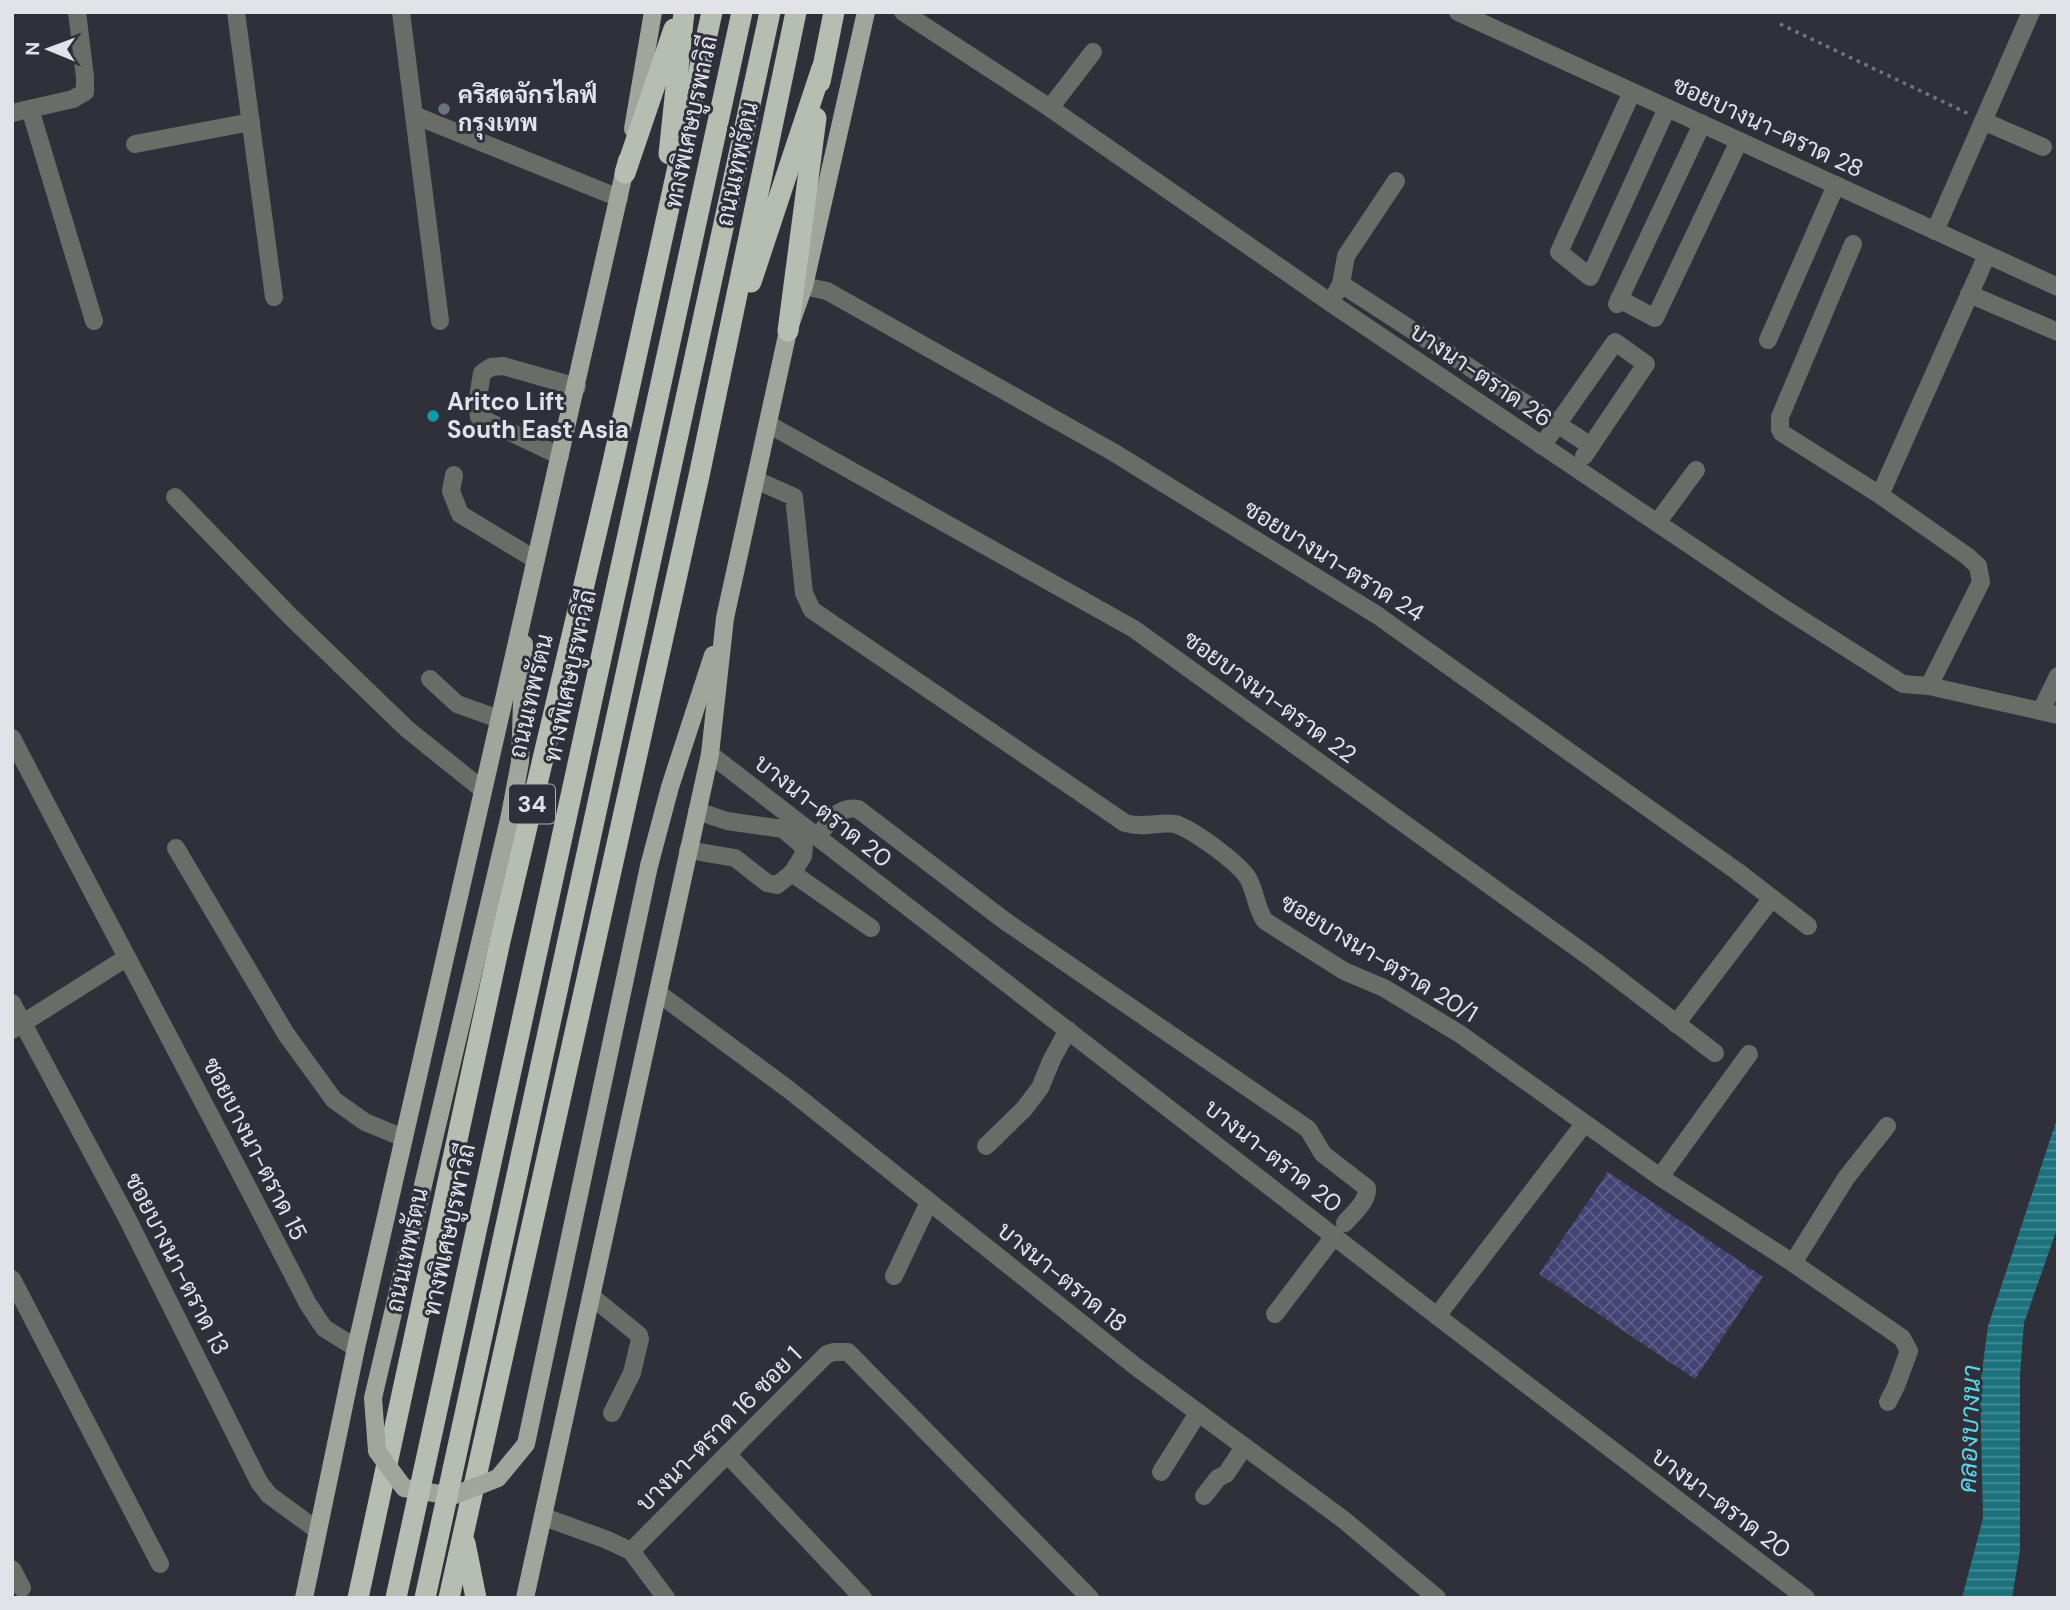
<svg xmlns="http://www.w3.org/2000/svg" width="2070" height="1610" font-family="'DM Sans',Sarabun,sans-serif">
  <defs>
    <pattern id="water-rules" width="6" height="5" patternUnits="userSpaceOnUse" patternTransform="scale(1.75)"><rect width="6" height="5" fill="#1b727d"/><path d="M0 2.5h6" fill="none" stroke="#478d96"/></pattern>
    <pattern id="building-cross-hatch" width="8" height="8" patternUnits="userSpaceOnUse" patternTransform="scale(1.75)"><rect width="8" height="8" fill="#424373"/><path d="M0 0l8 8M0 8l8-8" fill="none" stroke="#5d5e87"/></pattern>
  </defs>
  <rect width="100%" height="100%" fill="#30303b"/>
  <path fill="url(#water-rules)" d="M 2058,1116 L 2058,1226 L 2024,1323 L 2020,1374 L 2020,1550 L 2012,1598 L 1962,1598 L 1983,1518 L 1980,1386 L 1988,1326 Z"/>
  <path fill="url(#building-cross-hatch)" d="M 1608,1172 L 1763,1277 L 1695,1379 L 1539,1274 Z"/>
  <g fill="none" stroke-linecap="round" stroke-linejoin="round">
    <path stroke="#74747d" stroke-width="3.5" stroke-dasharray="3.5 5" stroke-linecap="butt" d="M 1780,24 L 1969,114"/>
    <g stroke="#6a6c67" stroke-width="18">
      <path d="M 236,12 L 274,297"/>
      <path d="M 401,12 L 440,321"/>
      <path d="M 903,12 L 1050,108 L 1331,303 L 1779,605 L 1903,684 L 1929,686 L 2058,715"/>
      <path d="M 1458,12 L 2058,287"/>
      <path d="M 1632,92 L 1559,252 L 1590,277 L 1667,108"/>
      <path d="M 1050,108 L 1093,52"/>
      <path d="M 30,109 L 94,321"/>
      <path d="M 12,113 L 73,99 L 85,92 L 85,77 L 77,12"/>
      <path d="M 414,115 L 619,198"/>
      <path d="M 1983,121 L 2043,147"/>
      <path d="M 135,144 L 251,122"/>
      <path d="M 1935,231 L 2031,12"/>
      <path d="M 1853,244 L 1780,417 L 1780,429 L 1782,433 L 1880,495 L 1967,556 L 1978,566 L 1981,582 L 1929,686"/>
      <path d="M 1341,284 L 1591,446"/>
      <path d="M 804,286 L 827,291 L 1113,452 L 1377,615 L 1738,872 L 1808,926"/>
      <path d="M 1336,293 L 1341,284 L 1346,256 L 1396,181"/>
      <path d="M 1969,294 L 2058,332"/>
      <path d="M 1619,299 L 1655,318 L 1739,141"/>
      <path d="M 1617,304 L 1702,124"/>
      <path d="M 1768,340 L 1836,185"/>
      <path d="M 768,424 L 1134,629 L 1595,961 L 1715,1053"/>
      <path d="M 1542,446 L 1615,342 L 1646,364 L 1584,456"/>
      <path d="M 560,456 L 479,417 L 477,404 L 482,373 L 491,367 L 503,366 L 577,387"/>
      <path d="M 454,475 L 451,491 L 460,514 L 536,560"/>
      <path d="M 756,480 L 794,497 L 804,593 L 812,610 L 1125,823 C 1145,829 1160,821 1175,824 C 1192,829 1241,864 1249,880 C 1256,894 1256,908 1265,921 L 1344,971 L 1384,988 L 1460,1034 L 1660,1177 L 1793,1263 L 1902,1338 L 1909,1351 L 1896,1386 L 1888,1402"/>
      <path d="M 1880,495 L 1987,255"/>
      <path d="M 175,497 L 290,616 L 407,729 L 483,790"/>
      <path d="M 1657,523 L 1696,470"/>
      <path d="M 430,679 L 457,704 L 499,719"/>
      <path d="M 2041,711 L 2058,676"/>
      <path d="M 12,738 C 110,927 211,1114 308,1304 L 324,1328 L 356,1348"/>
      <path d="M 710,754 L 1437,1316 L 1806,1598"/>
      <path d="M 697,811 L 727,821 L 783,829 L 804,847 L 803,856 L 792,873"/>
      <path d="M 817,837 C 829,823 838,805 858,809 L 1005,921 L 1308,1129 L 1323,1154 L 1367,1188 C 1368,1202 1353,1213 1345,1223"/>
      <path d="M 176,848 L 286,1034 L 334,1100 L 365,1122 L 404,1138"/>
      <path d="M 688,850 L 735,858 L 767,883 L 777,885 L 792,873 L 871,928"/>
      <path d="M 658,993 L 788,1089 L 1135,1366 L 1344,1520 L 1437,1598"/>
      <path d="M 12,1003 L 126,1216 L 259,1482 L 269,1495 L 317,1530"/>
      <path d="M 1676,1024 L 1772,898"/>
      <path d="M 12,1030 L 126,958"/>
      <path d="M 986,1146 L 1024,1109 L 1040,1088 L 1052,1059 L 1068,1030"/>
      <path d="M 1660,1177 L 1749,1054"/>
      <path d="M 1793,1263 L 1846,1178 L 1887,1126"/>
      <path d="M 894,1276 L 929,1202"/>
      <path d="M 12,1279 L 160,1564"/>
      <path d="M 591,1296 L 639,1335 L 640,1339 L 632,1373 L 612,1413"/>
      <path d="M 1275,1314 L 1335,1235"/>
      <path d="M 1437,1316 L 1584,1124"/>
      <path d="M 727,1454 L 863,1598"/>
      <path d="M 1161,1472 L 1198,1413"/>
      <path d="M 1204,1496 L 1218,1478 L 1226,1474 L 1244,1447"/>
      <path d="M 544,1517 L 605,1539 L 631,1551 L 666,1598"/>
      <path d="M 631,1551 L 827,1354 L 834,1352 L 848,1352 L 1090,1598"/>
      <path d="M 12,1569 L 22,1588"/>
    </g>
    <g stroke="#a1a69c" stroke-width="18">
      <path d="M 633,129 L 653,12"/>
      <path d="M 510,815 L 520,762 L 524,644"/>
      <path d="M 649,866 L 670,787 L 713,655"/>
      <path d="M 304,1598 L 356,1348 L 627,160"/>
      <path d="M 525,1598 L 710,754 L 725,618 L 788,331 L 804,286 L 866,12"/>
    </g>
    <g stroke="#b6bdb1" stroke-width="21">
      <path d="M 820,82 L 834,12"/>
      <path d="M 669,154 L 684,12"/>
      <path d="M 625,173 L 674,29"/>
      <path d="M 751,282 L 822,68"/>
      <path d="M 788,331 L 816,118"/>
      <path d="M 465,1543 L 476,1598"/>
      <path d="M 358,1598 L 500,941 L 613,462 L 712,12"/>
      <path d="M 449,1598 L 699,476 L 796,12"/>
    </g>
    <path stroke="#a1a69c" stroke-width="18" d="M 510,815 L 373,1398 L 377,1451 L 404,1488 L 452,1496 L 498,1478 L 526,1444 L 649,866"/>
    <g stroke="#b6bdb1" stroke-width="21">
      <path d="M 396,1598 L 742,12"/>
      <path d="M 425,1598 L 770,12"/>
    </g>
  </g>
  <circle fill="#6b7280" stroke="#30303b" stroke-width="2.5" cx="444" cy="109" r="7"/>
  <circle fill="#0f9aa8" stroke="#30303b" stroke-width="2.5" cx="433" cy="416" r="7"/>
  <g text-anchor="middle" stroke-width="6" stroke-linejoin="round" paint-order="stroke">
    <rect fill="#30303b" stroke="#adadb5" stroke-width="2" x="509" y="784.5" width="46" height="39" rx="5"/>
    <g font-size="23" font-weight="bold" fill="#e2e3e9">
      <text x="532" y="812">34</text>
    </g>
    <g font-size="24" font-weight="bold" fill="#e2e3e9" stroke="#30303b" text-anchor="start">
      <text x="458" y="103">คริสตจักรไลฟ์<tspan x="458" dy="28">กรุงเทพ</tspan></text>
      <text x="447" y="410">Aritco Lift<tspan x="447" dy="28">South East Asia</tspan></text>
    </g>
    <g font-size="24" fill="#e2e3e9" stroke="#30303b">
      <text transform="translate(691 122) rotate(-78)" y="8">ทางพิเศษบูรพาวิถี</text>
      <text transform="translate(1768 127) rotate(25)" y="8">ซอยบางนา-ตราด 28</text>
      <text transform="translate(737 164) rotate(-78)" y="8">ถนนเทพรัตน</text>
      <text transform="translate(1481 375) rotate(34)" y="8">บางนา-ตราด 26</text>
      <text transform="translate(1334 561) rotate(32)" y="8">ซอยบางนา-ตราด 24</text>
      <text transform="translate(570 676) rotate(-78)" y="8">ทางพิเศษบูรพาวิถี</text>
      <text transform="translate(531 696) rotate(-77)" y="8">ถนนเทพรัตน</text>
      <text transform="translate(1270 697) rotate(36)" y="8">ซอยบางนา-ตราด 22</text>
      <text transform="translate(823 811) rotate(38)" y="8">บางนา-ตราด 20</text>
      <text transform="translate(1379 958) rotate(31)" y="8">ซอยบางนา-ตราด 20/1</text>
      <text transform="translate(255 1149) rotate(63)" y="8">ซอยบางนา-ตราด 15</text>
      <text transform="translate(1273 1156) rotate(38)" y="8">บางนา-ตราด 20</text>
      <text transform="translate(449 1230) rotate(-78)" y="8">ทางพิเศษบูรพาวิถี</text>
      <text transform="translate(407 1250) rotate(-78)" y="8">ถนนเทพรัตน</text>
      <text transform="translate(177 1264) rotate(63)" y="8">ซอยบางนา-ตราด 13</text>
      <text transform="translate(1062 1277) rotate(39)" y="8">บางนา-ตราด 18</text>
      <text transform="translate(719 1429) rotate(-45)" y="8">บางนา-ตราด 16 ซอย 1</text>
      <text transform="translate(1721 1503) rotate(37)" y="8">บางนา-ตราด 20</text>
    </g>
    <g font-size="26" font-style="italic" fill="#5bd4e5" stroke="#30303b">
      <text transform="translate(1969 1429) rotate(-88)" y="9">คลองบางนา</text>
    </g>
  </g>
  <rect width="2070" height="1610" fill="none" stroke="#e2e3e9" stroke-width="28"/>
  <g transform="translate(49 49) rotate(271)" stroke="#30303b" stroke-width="5" paint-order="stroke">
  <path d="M0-5L12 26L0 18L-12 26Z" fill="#e2e3e9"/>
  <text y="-10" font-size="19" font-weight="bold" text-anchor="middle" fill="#e2e3e9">N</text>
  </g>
</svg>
